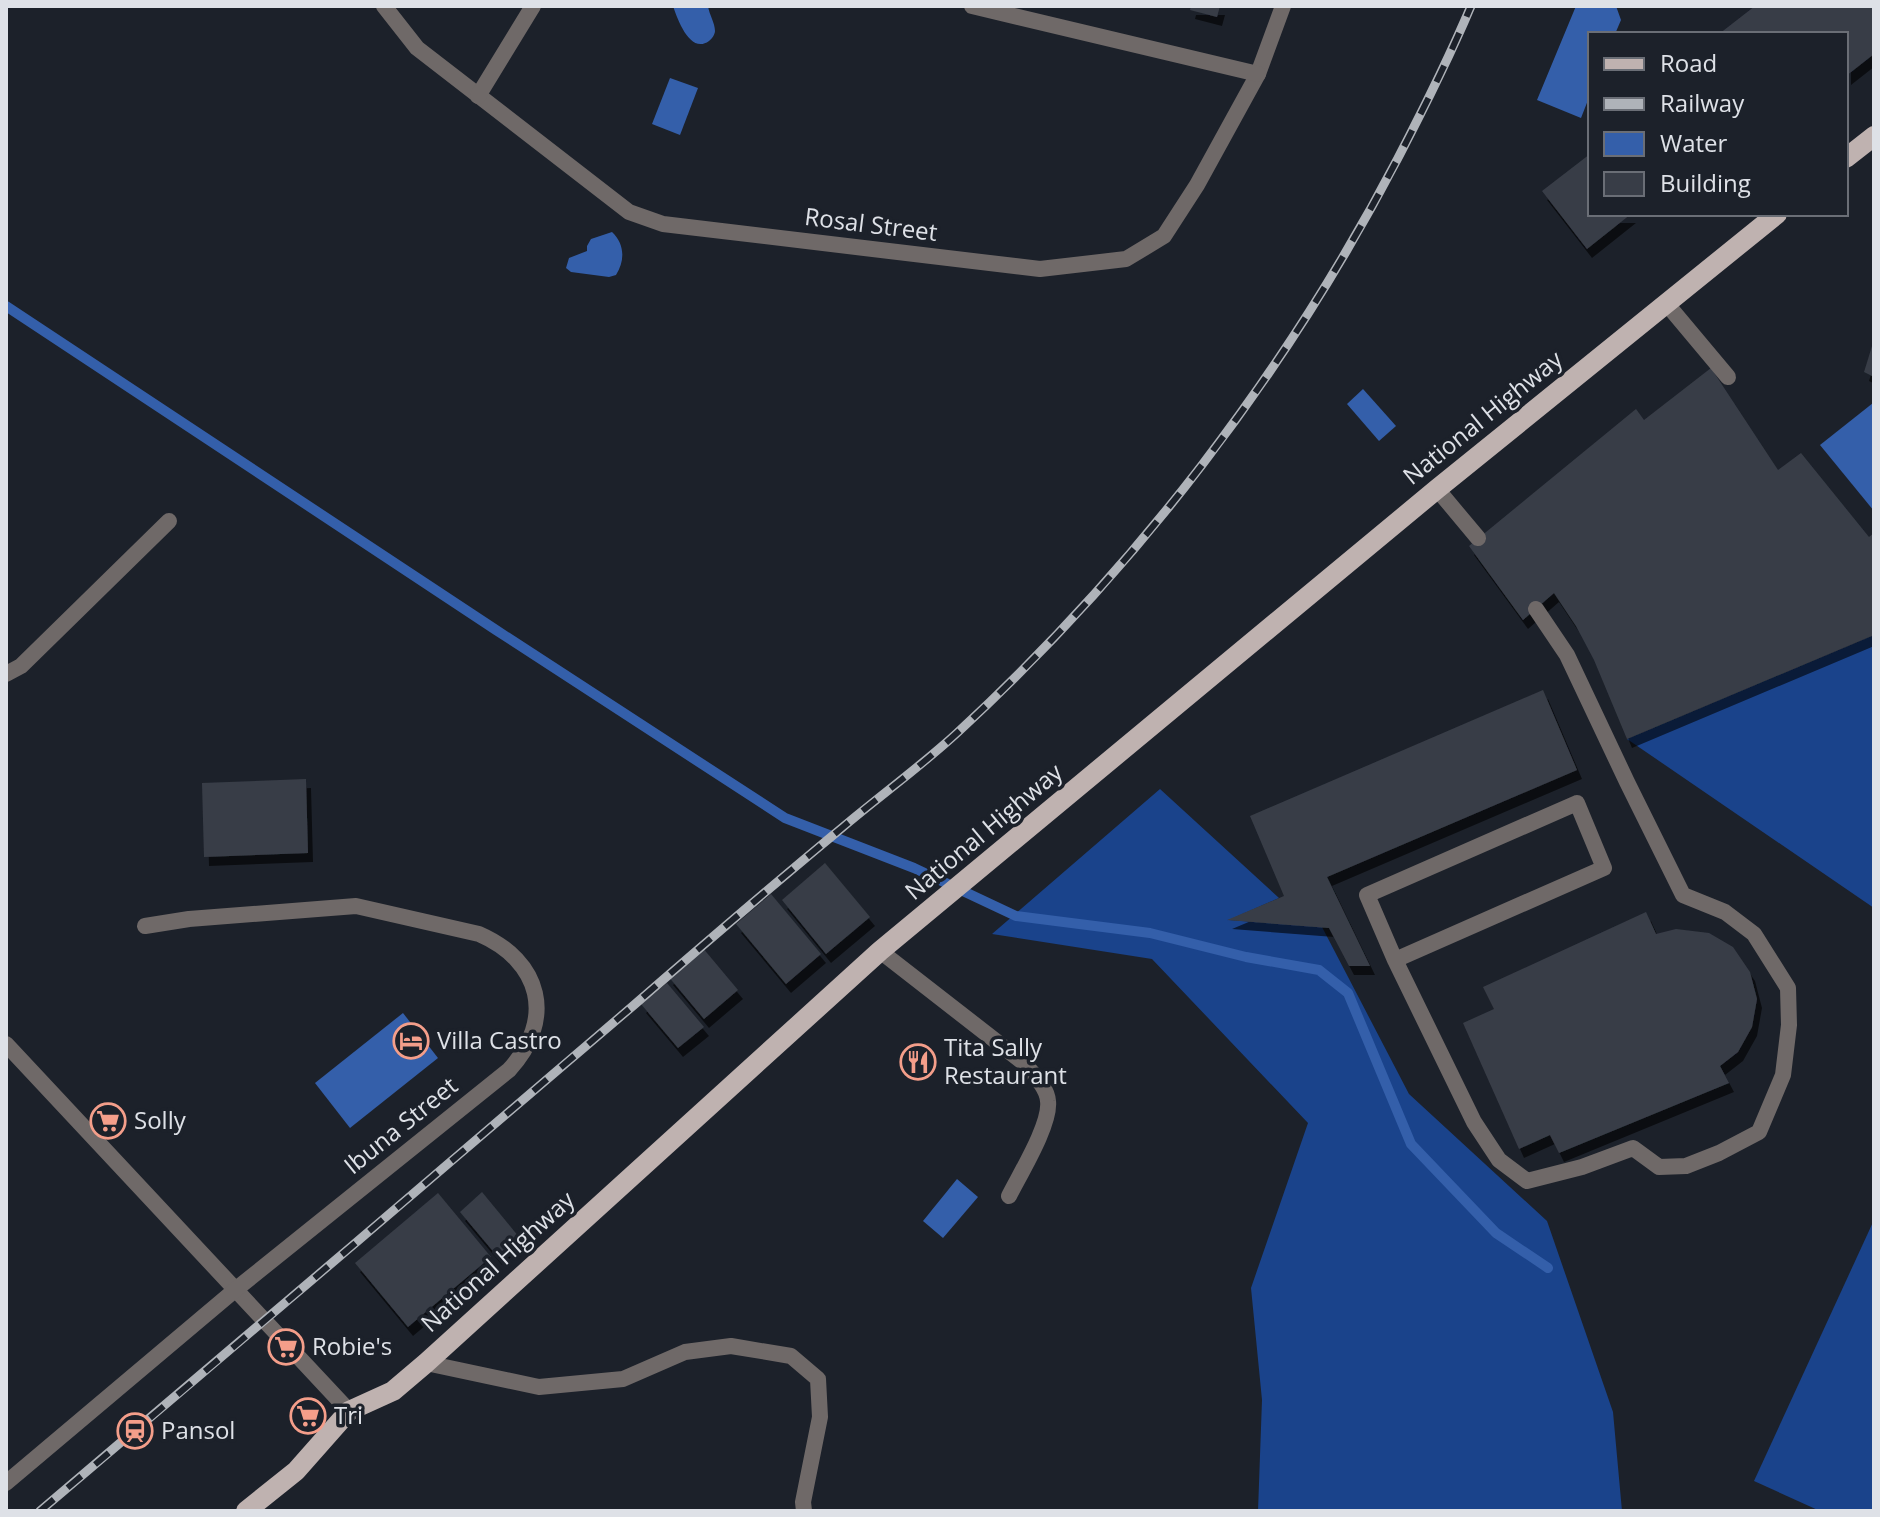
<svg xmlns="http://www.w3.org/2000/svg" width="1880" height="1517" font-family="'Open Sans',sans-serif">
  <defs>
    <filter id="shadow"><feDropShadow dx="5" dy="9" stdDeviation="0" flood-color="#0009"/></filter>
  </defs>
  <rect width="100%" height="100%" fill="#1c212a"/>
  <g fill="#1a438b">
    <path d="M 1874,635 L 1874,908 L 1627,739 Z"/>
    <path d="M 1160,789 L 1279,898 L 1229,920 L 1322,927 L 1409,1094 L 1547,1221 L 1613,1412 L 1622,1511 L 1258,1511 L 1262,1400 L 1251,1288 L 1308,1123 L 1152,959 L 992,934 Z"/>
    <path d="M 1874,1220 L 1874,1511 L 1820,1511 L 1754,1481 Z"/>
  </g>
  <g fill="#345faa">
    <path d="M 673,6 L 708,6 C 709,14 715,23 715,31 C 715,34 712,39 709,41 C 690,55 677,18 673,6 Z"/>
    <path d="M 1576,6 L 1616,6 L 1621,20 L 1615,34 L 1590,34 L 1590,95 L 1581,118 L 1537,100 Z"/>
    <path d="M 670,78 L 698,88 L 680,135 L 652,124 Z"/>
    <path d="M 612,232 C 625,244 625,261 616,275 L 609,277 L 571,272 L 566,268 L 569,258 L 587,251 L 587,246 L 591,239 Z"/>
    <path d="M 1363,389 L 1396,426 L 1379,441 L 1347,404 Z"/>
    <path d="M 1873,403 L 1874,404 L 1874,511 L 1820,445 Z"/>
    <path d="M 403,1013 L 438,1058 L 350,1128 L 315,1083 Z"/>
    <path d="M 957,1179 L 978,1197 L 943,1238 L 923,1221 Z"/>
  </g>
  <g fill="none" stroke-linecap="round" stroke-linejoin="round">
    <path stroke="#345faa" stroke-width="10" d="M 6,306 L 496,630 L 785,818 L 914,868 L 1016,916 L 1150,933 L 1246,957 L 1319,970 L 1348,993 L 1411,1144 L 1496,1233 L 1548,1268"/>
  </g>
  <g fill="#383d47" filter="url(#shadow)">
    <path d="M 1191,6 L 1220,6 L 1217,17 L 1190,10 Z"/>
    <path d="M 1755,6 L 1874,6 L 1874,54 L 1846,76 L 1846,34 L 1719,34 Z"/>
    <path d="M 1590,154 L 1590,214 L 1631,214 L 1587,249 L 1542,191 Z"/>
    <path d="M 1873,343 L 1874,343 L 1874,377 L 1864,372 Z"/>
    <path d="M 1711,368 L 1778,470 L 1801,453 L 1869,537 L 1874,533 L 1874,635 L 1627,739 L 1594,660 L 1576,626 L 1554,593 L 1523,620 L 1469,546 L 1636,409 L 1644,420 Z"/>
    <path d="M 1543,690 L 1577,770 L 1327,877 L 1370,966 L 1349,966 L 1329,928 L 1227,920 L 1284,896 L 1250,816 Z"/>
    <path d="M 306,779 L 308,853 L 204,857 L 202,783 Z"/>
    <path d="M 825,863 L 870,917 L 826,954 L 782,900 Z"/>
    <path d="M 771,894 L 821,954 L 786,984 L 736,924 Z"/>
    <path d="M 1646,912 L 1656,934 L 1676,929 L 1709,933 L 1733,947 L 1750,972 L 1757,999 L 1752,1027 L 1738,1052 L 1720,1066 L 1729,1083 L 1559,1153 L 1550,1135 L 1519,1149 L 1463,1023 L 1494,1009 L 1483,987 Z"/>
    <path d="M 702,947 L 738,990 L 704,1019 L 668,976 Z"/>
    <path d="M 667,983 L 704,1027 L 678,1048 L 641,1004 Z"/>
    <path d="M 482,1192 L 519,1237 L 497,1256 L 460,1212 Z"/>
    <path d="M 438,1193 L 491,1257 L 408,1327 L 355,1263 Z"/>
  </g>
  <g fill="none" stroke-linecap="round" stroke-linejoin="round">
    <g stroke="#6f6968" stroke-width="16">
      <path d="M 1666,303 L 1728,377"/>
      <path d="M 1437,489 L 1478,538"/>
      <path d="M 6,674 L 21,666 L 169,521"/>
      <path d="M 1395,960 L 1604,868 L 1577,803 L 1367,895 L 1395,960 L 1474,1122 L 1499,1160 L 1527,1181 L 1582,1167 L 1633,1148 L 1659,1167 L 1686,1166 L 1719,1153 L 1759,1132 L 1783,1075 L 1789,1025 L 1788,988 L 1754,934 L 1725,912 L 1683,895 L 1627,782 L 1567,655 L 1536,609"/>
    </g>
    <g stroke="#6f6968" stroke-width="16">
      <path d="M 384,6 L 417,48 L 629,212 L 663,224 L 1040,269 L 1126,259 L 1164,236 L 1197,185 L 1258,74 L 1283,6"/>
      <path d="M 972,6 L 1258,74"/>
      <path d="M 478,96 L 533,6"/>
      <path d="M 880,951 L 1024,1063 C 1033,1074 1047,1087 1048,1101 C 1051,1124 1020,1174 1009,1196"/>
      <path d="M 6,1044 L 349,1411"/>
      <path d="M 426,1363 L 539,1387 L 623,1379 L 685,1352 L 731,1346 L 791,1356 L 818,1379 L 820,1417 L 803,1502 L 804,1511"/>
      <path d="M 6,1483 L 235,1290 L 509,1070 C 556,1019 541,961 479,934 L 356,906 L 189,919 L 145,926"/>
    </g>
    <g stroke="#bfb2b0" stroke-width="20">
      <path d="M 1846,158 L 1874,136"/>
      <path d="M 246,1511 L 296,1471 L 349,1411 L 393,1391 L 426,1363 L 880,951 L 1437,489 L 1777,214"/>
    </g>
    <defs>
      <path id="rail" d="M 40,1511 C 239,1343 436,1174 634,1005 C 703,945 773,885 843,827 C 881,795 921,766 957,733 C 1135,569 1286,373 1398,158 C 1424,108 1449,58 1471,6"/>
    </defs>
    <use href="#rail" stroke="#afb3b9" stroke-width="9"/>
    <use href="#rail" stroke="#1c212a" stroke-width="6" stroke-dasharray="18" stroke-linecap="butt"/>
  </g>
  <defs>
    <symbol id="hotel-ring" viewBox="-11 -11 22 22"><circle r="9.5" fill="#1c212a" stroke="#f49e8a" stroke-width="1.5"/><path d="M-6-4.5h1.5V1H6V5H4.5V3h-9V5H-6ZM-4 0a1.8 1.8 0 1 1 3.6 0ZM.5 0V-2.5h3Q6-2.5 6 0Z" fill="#f49e8a"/></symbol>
    <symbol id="restaurant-ring" viewBox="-11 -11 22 22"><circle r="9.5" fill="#1c212a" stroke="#f49e8a" stroke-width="1.5"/><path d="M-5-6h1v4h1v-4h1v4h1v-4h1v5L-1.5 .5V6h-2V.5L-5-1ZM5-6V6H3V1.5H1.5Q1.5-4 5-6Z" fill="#f49e8a"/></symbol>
    <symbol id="supermarket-ring" viewBox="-11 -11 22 22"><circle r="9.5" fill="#1c212a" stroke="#f49e8a" stroke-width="1.5"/><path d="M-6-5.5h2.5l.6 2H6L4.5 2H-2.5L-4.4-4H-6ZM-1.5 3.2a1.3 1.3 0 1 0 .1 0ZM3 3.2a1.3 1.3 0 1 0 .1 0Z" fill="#f49e8a"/></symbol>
    <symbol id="station-ring" viewBox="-11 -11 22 22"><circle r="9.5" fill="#1c212a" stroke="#f49e8a" stroke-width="1.5"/><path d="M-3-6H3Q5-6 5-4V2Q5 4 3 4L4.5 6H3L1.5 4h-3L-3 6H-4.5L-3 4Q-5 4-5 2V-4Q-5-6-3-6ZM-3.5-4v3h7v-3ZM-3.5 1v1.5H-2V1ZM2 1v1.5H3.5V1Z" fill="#f49e8a"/></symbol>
  </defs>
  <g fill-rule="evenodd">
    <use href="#hotel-ring" x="391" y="1021" width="40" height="40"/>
    <use href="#restaurant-ring" x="898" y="1042" width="40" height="40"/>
    <use href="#supermarket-ring" x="88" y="1101" width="40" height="40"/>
    <use href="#supermarket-ring" x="266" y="1327" width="40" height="40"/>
    <use href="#supermarket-ring" x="288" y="1396" width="40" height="40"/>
    <use href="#station-ring" x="115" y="1411" width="40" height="40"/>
  </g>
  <g text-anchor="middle" stroke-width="7" stroke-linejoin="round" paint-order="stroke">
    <g font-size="24" fill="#dee1e7" stroke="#1c212a">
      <text transform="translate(871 225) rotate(7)" y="8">Rosal Street</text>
      <text transform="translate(1483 418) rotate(-39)" y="8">National Highway</text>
      <text transform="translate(984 832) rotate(-40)" y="8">National Highway</text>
      <text transform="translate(401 1126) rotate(-39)" y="8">Ibuna Street</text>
      <text transform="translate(498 1262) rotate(-42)" y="8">National Highway</text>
    </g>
    <g font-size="24" fill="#dee1e7" stroke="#1c212a" text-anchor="start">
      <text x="437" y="1049">Villa Castro</text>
      <text x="944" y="1056">Tita Sally<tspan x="944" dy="28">Restaurant</tspan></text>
      <text x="134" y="1129">Solly</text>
      <text x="312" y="1355">Robie's</text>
      <text x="334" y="1424">Tri</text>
      <text x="161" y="1439">Pansol</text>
    </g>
  </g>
  <rect width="1880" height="1517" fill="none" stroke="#dee1e7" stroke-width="16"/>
  <rect x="1588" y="32" width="260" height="184" fill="#1c212a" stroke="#6a6e76" stroke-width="2"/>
  <rect x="1604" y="58" width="40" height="12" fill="#bfb2b0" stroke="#6a6e76" stroke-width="2"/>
  <text x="1660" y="72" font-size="24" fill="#dee1e7">Road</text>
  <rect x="1604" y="98" width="40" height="12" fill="#afb3b9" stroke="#6a6e76" stroke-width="2"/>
  <text x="1660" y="112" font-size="24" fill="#dee1e7">Railway</text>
  <rect x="1604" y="132" width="40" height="24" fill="#345faa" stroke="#6a6e76" stroke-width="2"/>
  <text x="1660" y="152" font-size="24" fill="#dee1e7">Water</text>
  <rect x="1604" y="172" width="40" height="24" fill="#383d47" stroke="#6a6e76" stroke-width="2"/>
  <text x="1660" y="192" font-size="24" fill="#dee1e7">Building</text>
</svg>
